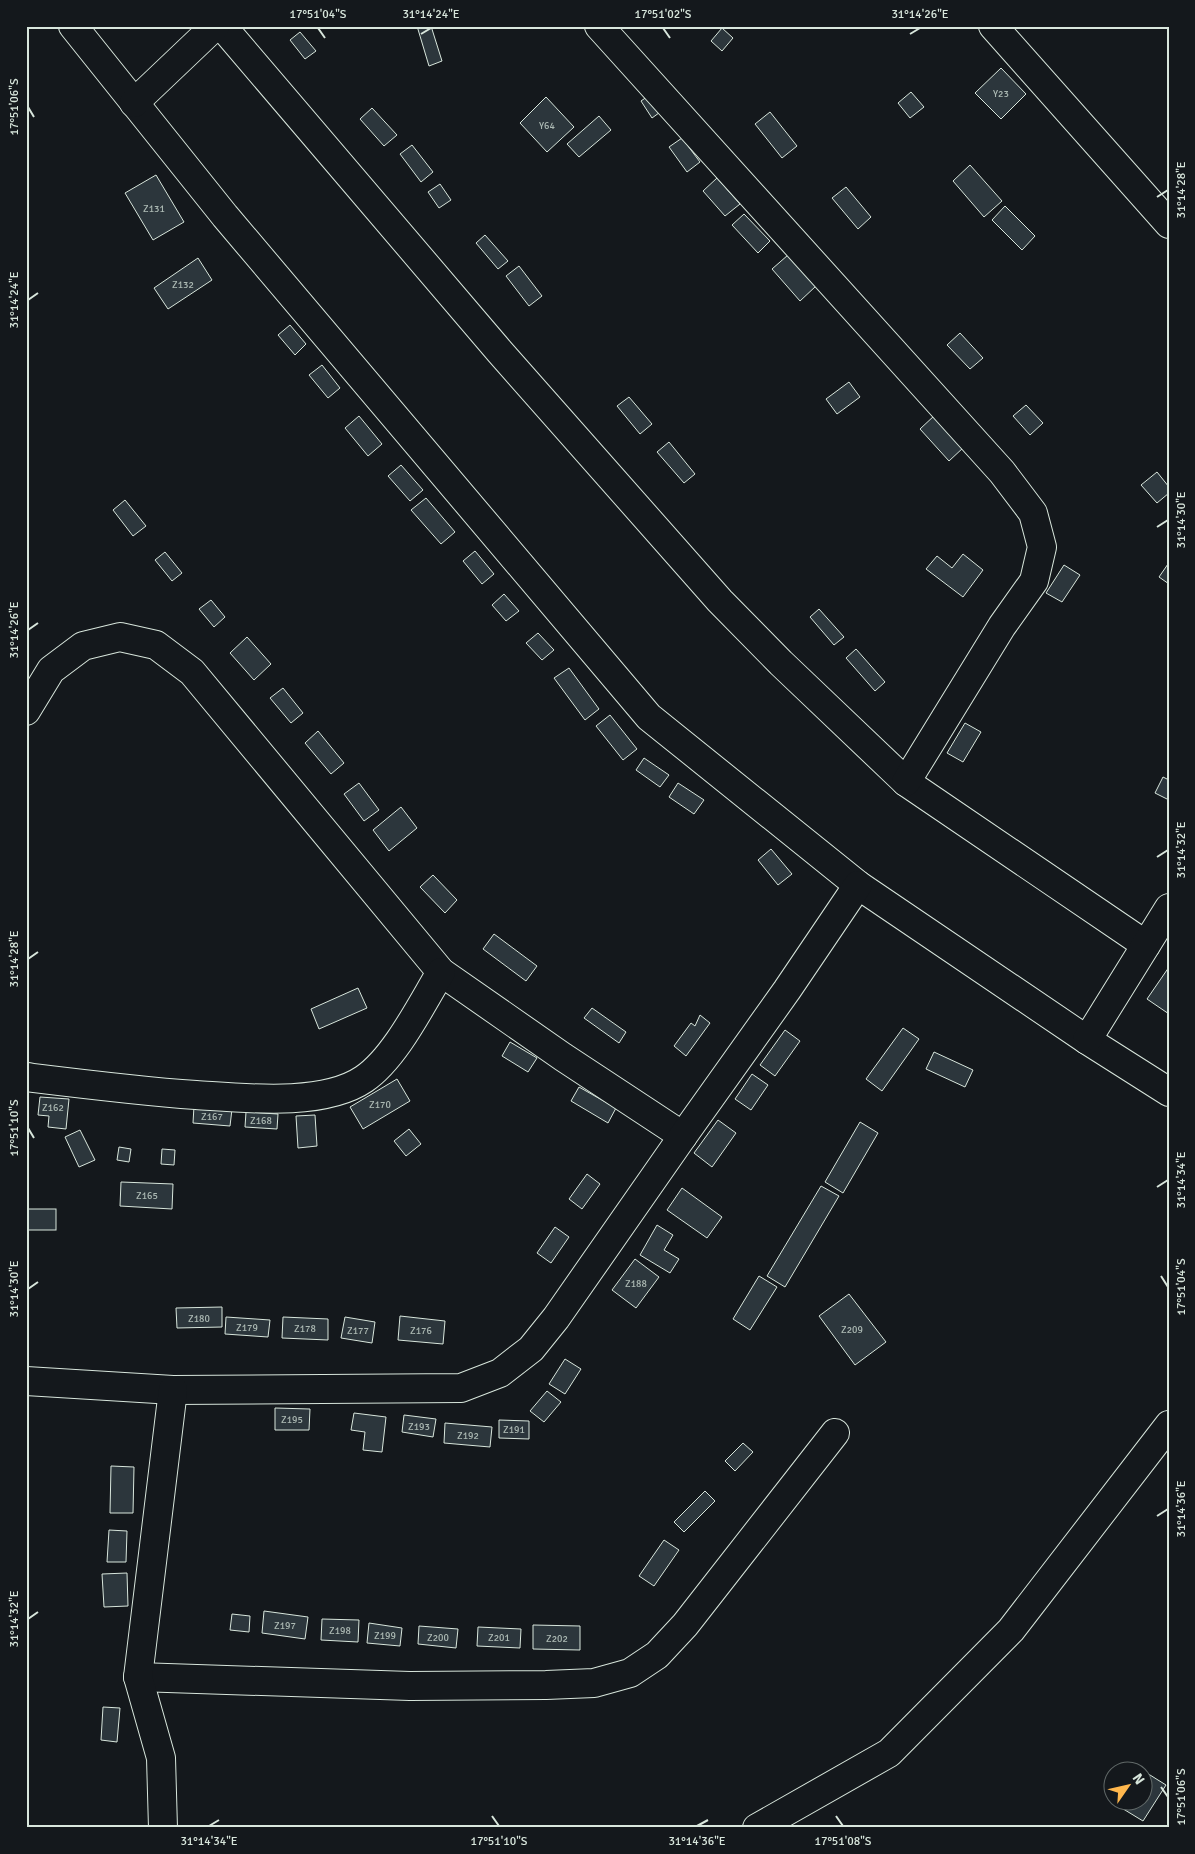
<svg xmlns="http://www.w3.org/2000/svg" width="1195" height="1854" font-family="Signika,sans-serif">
  <rect width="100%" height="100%" fill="#14181c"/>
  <g fill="#2c363c" stroke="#d8e6dc">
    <path d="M 417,26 L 431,26 L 442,61 L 429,66 Z"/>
    <path d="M 722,28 L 733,38 L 722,51 L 711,41 Z"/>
    <path d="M 300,32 L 316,51 L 305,59 L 290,40 Z"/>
    <path d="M 1001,68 L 1026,94 L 1001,119 L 975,93 Z"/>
    <path d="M 911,92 L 924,107 L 910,118 L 898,103 Z"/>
    <path d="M 651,94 L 663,110 L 652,118 L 641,101 Z"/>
    <path d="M 546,97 L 574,127 L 547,152 L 520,123 Z"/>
    <path d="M 372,108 L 397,135 L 384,146 L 360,119 Z"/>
    <path d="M 770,112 L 797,146 L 782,158 L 755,124 Z"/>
    <path d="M 599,116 L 611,130 L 579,157 L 567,144 Z"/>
    <path d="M 682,138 L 700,162 L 687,172 L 669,147 Z"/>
    <path d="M 412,145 L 433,172 L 421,182 L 400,154 Z"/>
    <path d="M 970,165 L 1002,201 L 984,217 L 953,181 Z"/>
    <path d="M 156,175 L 184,222 L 153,240 L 125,193 Z"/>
    <path d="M 717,178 L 740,204 L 725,216 L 703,191 Z"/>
    <path d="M 440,184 L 451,200 L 439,208 L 428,192 Z"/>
    <path d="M 846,187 L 871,217 L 858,229 L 832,198 Z"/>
    <path d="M 1005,206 L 1035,236 L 1022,250 L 992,220 Z"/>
    <path d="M 744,214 L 770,241 L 758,253 L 732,225 Z"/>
    <path d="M 485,235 L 508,261 L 498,269 L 476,243 Z"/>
    <path d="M 788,255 L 816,286 L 800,301 L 772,269 Z"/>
    <path d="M 198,258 L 212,280 L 168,309 L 154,288 Z"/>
    <path d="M 519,266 L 542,296 L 529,306 L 506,276 Z"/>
    <path d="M 290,325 L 306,344 L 295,355 L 278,335 Z"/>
    <path d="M 960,333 L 983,358 L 970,369 L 947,345 Z"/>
    <path d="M 322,365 L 340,388 L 328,398 L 309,375 Z"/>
    <path d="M 849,382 L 860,397 L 837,414 L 826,399 Z"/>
    <path d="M 629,397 L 652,424 L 640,434 L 617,406 Z"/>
    <path d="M 1026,405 L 1043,423 L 1030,435 L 1013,416 Z"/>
    <path d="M 935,415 L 964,447 L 949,461 L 920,429 Z"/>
    <path d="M 359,416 L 382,444 L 368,456 L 345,428 Z"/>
    <path d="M 669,442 L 695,474 L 684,483 L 657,452 Z"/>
    <path d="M 401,465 L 423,490 L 410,501 L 388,476 Z"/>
    <path d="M 1157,472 L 1169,487 L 1169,493 L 1157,503 L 1141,485 Z"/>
    <path d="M 426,498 L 455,532 L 441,544 L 411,510 Z"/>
    <path d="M 125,500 L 146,526 L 133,536 L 113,510 Z"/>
    <path d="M 475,551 L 494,574 L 482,584 L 463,561 Z"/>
    <path d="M 165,552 L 182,573 L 172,581 L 155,560 Z"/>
    <path d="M 963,554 L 983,570 L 963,597 L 926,569 L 937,556 L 952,568 Z"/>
    <path d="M 1168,564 L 1169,564 L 1169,584 L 1159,577 Z"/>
    <path d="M 1064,565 L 1080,575 L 1062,602 L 1046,593 Z"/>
    <path d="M 504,594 L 519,611 L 506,621 L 492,605 Z"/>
    <path d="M 211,600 L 225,617 L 214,627 L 199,609 Z"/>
    <path d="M 819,609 L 844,637 L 834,645 L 810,617 Z"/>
    <path d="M 538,633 L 554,650 L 542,660 L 526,643 Z"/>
    <path d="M 247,637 L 271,664 L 254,680 L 230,653 Z"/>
    <path d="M 856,649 L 885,682 L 875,691 L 846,658 Z"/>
    <path d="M 569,668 L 599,709 L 585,720 L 554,678 Z"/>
    <path d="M 283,688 L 303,713 L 291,723 L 270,698 Z"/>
    <path d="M 610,715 L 637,749 L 623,760 L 596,726 Z"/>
    <path d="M 965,723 L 981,732 L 963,762 L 947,753 Z"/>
    <path d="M 318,731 L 344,763 L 331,774 L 305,743 Z"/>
    <path d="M 644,758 L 669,775 L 660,787 L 636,770 Z"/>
    <path d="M 1163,777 L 1169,780 L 1169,800 L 1155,793 Z"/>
    <path d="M 359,783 L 379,810 L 364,821 L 344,794 Z"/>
    <path d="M 678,783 L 704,800 L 694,814 L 669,797 Z"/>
    <path d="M 401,807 L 417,828 L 389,851 L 373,830 Z"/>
    <path d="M 771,849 L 792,874 L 778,885 L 758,860 Z"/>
    <path d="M 433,875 L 457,900 L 445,913 L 420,887 Z"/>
    <path d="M 494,934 L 537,966 L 526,981 L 483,949 Z"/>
    <path d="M 1169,967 L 1169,1014 L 1147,999 Z"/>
    <path d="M 358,988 L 367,1008 L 319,1029 L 311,1009 Z"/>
    <path d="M 592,1008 L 626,1032 L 619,1043 L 584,1018 Z"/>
    <path d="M 700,1015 L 710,1023 L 686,1056 L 674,1046 L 691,1023 L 695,1026 Z"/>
    <path d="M 903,1028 L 919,1039 L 882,1091 L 866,1079 Z"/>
    <path d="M 785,1030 L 800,1041 L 775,1076 L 760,1065 Z"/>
    <path d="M 510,1042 L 537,1058 L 528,1072 L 502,1056 Z"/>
    <path d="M 934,1052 L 973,1070 L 965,1087 L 926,1069 Z"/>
    <path d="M 752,1074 L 768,1085 L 751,1110 L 735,1099 Z"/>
    <path d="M 397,1079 L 410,1101 L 363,1129 L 350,1107 Z"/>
    <path d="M 579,1087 L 616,1108 L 608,1123 L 571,1101 Z"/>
    <path d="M 40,1097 L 69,1099 L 66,1129 L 48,1127 L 49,1116 L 38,1115 Z"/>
    <path d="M 194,1106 L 232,1109 L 230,1126 L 193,1123 Z"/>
    <path d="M 246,1112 L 278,1114 L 277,1129 L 245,1127 Z"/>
    <path d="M 315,1115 L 317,1146 L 298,1148 L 296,1116 Z"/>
    <path d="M 718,1120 L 736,1133 L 712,1167 L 694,1153 Z"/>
    <path d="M 860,1122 L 878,1133 L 843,1193 L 825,1182 Z"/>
    <path d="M 409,1129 L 421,1144 L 406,1156 L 394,1141 Z"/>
    <path d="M 80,1130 L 95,1160 L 79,1167 L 65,1137 Z"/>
    <path d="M 119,1147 L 131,1149 L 129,1162 L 117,1160 Z"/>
    <path d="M 162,1149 L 175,1150 L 174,1165 L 161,1164 Z"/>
    <path d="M 587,1174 L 600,1184 L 582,1209 L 569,1199 Z"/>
    <path d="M 121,1182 L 173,1184 L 172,1209 L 120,1206 Z"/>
    <path d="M 821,1186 L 839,1196 L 785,1287 L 767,1276 Z"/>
    <path d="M 682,1188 L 722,1217 L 707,1238 L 667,1210 Z"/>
    <rect x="26" y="1209" width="30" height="21"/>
    <path d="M 657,1225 L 673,1235 L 664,1250 L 679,1259 L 670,1273 L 640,1255 Z"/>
    <path d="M 555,1227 L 569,1237 L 551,1263 L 537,1253 Z"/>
    <path d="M 635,1259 L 659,1277 L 636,1308 L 612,1290 Z"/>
    <path d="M 759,1276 L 777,1287 L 750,1330 L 733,1319 Z"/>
    <path d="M 849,1294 L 886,1342 L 855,1365 L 819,1316 Z"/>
    <path d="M 222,1307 L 222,1327 L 177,1328 L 176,1308 Z"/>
    <path d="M 400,1316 L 445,1321 L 443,1344 L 398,1340 Z"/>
    <path d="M 226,1317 L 270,1320 L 268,1337 L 225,1334 Z"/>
    <path d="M 283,1317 L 328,1319 L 328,1340 L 282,1338 Z"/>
    <path d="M 345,1317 L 375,1322 L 372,1343 L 341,1338 Z"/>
    <path d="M 565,1359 L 581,1369 L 565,1394 L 549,1384 Z"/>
    <path d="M 547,1391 L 561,1402 L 544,1422 L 530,1411 Z"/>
    <path d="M 275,1408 L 310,1409 L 309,1430 L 275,1430 Z"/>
    <path d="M 354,1413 L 386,1417 L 382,1452 L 363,1450 L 365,1432 L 351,1430 Z"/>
    <path d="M 404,1415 L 436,1419 L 433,1437 L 402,1432 Z"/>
    <path d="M 499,1420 L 529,1421 L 529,1439 L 499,1438 Z"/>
    <path d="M 445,1423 L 492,1427 L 490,1447 L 444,1443 Z"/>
    <path d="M 743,1443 L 753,1452 L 735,1471 L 725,1461 Z"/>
    <path d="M 111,1466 L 134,1467 L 133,1513 L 110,1513 Z"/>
    <path d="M 705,1491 L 715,1501 L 684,1532 L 674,1522 Z"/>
    <path d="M 109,1530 L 127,1531 L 126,1562 L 107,1562 Z"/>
    <path d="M 664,1540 L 679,1550 L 654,1586 L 639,1576 Z"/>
    <path d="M 127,1573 L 128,1606 L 104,1607 L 102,1574 Z"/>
    <path d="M 264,1611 L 308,1617 L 305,1639 L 262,1633 Z"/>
    <path d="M 232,1614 L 250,1616 L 249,1632 L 230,1630 Z"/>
    <path d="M 322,1619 L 359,1620 L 358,1642 L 321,1640 Z"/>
    <path d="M 369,1623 L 402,1628 L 400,1646 L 367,1643 Z"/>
    <path d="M 533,1625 L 580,1626 L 580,1650 L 533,1649 Z"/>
    <path d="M 419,1626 L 458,1629 L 456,1648 L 418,1644 Z"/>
    <path d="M 478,1627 L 521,1629 L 520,1648 L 477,1646 Z"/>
    <path d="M 103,1707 L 120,1708 L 117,1742 L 101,1740 Z"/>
    <path d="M 1142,1770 L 1166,1785 L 1143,1821 L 1120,1807 L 1123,1802 L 1142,1802 Z"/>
  </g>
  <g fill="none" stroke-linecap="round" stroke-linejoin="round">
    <defs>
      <g id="street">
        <path d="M 73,26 L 225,216 L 649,717 L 858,885 L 1087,1040 L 1169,1092"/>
        <path d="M 222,26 L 500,352 L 720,601 L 781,663 L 906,782 L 1146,945"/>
        <path d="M 599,26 L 1002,472 L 1033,513 L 1042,547 L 1034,581 L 1002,626 L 906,782"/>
        <path d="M 993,26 L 1169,224"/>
        <path d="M 134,103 L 215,26"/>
        <path d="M 26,711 L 51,670 L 83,646 L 120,637 L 156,645 L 192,672 L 441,972 L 563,1057 L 683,1136"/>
        <path d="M 1087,1040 L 1169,908"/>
        <path d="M 26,1077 C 83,1084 139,1091 196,1095 C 244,1098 323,1107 364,1079 C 395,1058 421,1005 441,972"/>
        <path d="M 26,1381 L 173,1390 L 461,1388 L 500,1373 L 531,1349 L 556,1318 L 683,1136 L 787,990 L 858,885"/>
        <path d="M 138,1677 L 410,1686 L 546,1685 L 594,1683 L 630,1673 L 657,1655 L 685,1625 L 835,1433"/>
        <path d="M 163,1828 L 161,1758 L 138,1677 L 173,1390"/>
      </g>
      <path id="secondary" d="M 757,1828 L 889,1753 L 1011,1630 L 1169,1425"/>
    </defs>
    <use href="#street" stroke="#d8e6dc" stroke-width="30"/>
    <use href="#secondary" stroke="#d8e6dc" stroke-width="30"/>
    <use href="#street" stroke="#14181c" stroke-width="28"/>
    <use href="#secondary" stroke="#14181c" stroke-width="28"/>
  </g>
  <path fill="none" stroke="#d8e6dc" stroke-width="2" d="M 318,28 L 325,38M 663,28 L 670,38M 421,34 L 431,28M 910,34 L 920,28M 28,107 L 34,117M 1157,197 L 1168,190M 28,300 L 38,293M 1157,527 L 1168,520M 28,630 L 38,623M 1157,857 L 1168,850M 28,959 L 38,952M 28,1128 L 34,1138M 1157,1187 L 1168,1180M 1161,1276 L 1168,1287M 28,1289 L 38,1282M 1157,1516 L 1168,1509M 28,1619 L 38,1612M 1161,1787 L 1168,1797M 492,1816 L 499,1826M 836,1816 L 843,1826M 209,1826 L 219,1820M 697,1826 L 708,1820"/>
  <g text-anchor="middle" stroke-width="4" stroke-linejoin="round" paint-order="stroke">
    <g font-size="10" fill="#adbab4">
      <text x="1001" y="97">Y23</text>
      <text x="547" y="129">Y64</text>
      <text x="154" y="212">Z131</text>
      <text x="183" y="288">Z132</text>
      <text x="380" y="1108">Z170</text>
      <text x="53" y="1111">Z162</text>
      <text x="212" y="1120">Z167</text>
      <text x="261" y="1124">Z168</text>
      <text x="147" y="1199">Z165</text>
      <text x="636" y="1287">Z188</text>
      <text x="199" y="1322">Z180</text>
      <text x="247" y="1331">Z179</text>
      <text x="305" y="1332">Z178</text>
      <text x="852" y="1333">Z209</text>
      <text x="358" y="1334">Z177</text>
      <text x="421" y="1334">Z176</text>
      <text x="292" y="1423">Z195</text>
      <text x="419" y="1430">Z193</text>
      <text x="514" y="1433">Z191</text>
      <text x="468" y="1439">Z192</text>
      <text x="285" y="1629">Z197</text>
      <text x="340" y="1634">Z198</text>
      <text x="385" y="1639">Z199</text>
      <text x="438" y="1641">Z200</text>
      <text x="499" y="1641">Z201</text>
      <text x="557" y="1642">Z202</text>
    </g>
  </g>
  <rect width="1195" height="1854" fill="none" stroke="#14181c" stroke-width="55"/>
  <g transform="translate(1128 1786) rotate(56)"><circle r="24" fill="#14181c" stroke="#626a69"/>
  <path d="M0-4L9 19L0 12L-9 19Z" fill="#ffb74d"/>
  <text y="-8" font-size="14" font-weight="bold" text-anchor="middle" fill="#d8e6dc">N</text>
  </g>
  <rect x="28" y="28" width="1140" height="1798" fill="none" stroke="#d8e6dc" stroke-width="2"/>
  <g font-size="12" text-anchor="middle" fill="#d8e6dc">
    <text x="318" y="18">17°51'04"S</text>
    <text x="431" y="18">31°14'24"E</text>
    <text x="663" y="18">17°51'02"S</text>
    <text x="920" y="18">31°14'26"E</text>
    <text transform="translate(14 107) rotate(-90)" y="4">17°51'06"S</text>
    <text transform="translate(1181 190) rotate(-90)" y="4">31°14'28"E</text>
    <text transform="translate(14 300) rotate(-90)" y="4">31°14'24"E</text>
    <text transform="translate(1181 520) rotate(-90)" y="4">31°14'30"E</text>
    <text transform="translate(14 630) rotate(-90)" y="4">31°14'26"E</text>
    <text transform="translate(1181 850) rotate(-90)" y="4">31°14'32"E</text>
    <text transform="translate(14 959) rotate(-90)" y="4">31°14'28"E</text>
    <text transform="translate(14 1128) rotate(-90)" y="4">17°51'10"S</text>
    <text transform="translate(1181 1180) rotate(-90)" y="4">31°14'34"E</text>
    <text transform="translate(1181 1287) rotate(-90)" y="4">17°51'04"S</text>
    <text transform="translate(14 1289) rotate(-90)" y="4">31°14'30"E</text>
    <text transform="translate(1181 1509) rotate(-90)" y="4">31°14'36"E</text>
    <text transform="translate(14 1619) rotate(-90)" y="4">31°14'32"E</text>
    <text transform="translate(1181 1797) rotate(-90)" y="4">17°51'06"S</text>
    <text x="209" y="1845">31°14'34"E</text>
    <text x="499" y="1845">17°51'10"S</text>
    <text x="697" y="1845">31°14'36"E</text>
    <text x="843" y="1845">17°51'08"S</text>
  </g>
</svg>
